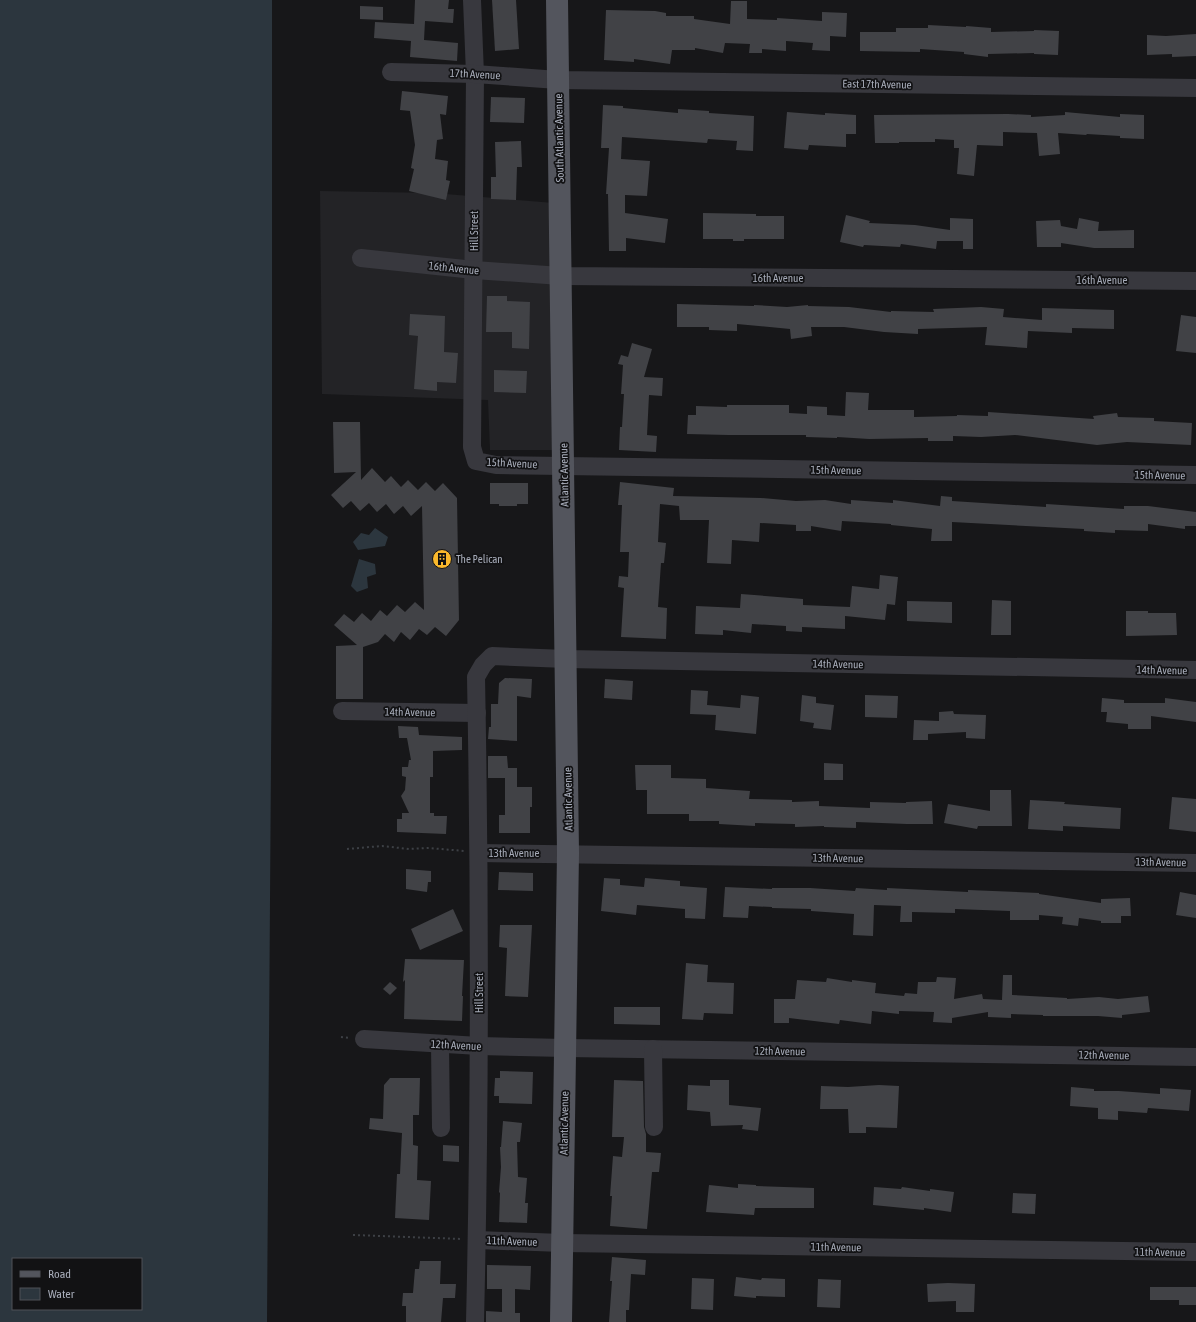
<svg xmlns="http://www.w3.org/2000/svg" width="1196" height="1322" viewBox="0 0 1196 1322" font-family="'Asap Condensed',sans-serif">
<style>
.built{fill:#232326}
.water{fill:#2c363e;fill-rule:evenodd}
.building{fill:#414246}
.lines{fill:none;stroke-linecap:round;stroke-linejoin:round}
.path{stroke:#3d4045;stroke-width:2;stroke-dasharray:2 3;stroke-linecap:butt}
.minor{stroke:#38383e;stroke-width:18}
.major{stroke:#53555d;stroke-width:22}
.labels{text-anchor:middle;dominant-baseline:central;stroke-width:3.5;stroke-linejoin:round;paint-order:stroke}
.street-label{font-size:11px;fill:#a8adba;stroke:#121214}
.poi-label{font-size:11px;fill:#a8adba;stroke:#121214;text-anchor:start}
</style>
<rect width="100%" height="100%" fill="#171719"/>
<!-- built -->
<path class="built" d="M320,191l113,2 121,10 3,247h-67l-2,-50 -166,-6z"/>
<!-- water -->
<g class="water">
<path d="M0,0h272v620l-5,702h-267zM13,1259h128v50h-128z"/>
<path d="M375,528l13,9 -3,9 -27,4 -5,-8 8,-9 8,2z"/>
<path d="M359,559l16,5 1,10 -9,3 1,11 -11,4 -6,-6z"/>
</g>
<!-- building -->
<g class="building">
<path d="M415,0h34l-1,9h6l-1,14 -28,-2 -1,19 34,3 -1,18 -47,-4 1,-16 -37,-3 1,-16 39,2z"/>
<path d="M492,0h24l3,49 -24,2z"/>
<path d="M731,1h16v18l30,1v-2l45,3v-9l25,1 -1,24 -16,-1v15l-18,-1 1,-7 -27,-2v10l-24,-2v4h-13l1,-9 -25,-1 -2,10 -28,-5v2h-23l-2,14 -36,-5v3l-30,-2 2,-50 49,1 11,2v3h28v3l36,5z"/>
<path d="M360,6l23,1v13l-23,-1z"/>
<path d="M928,25l38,2v-1l25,2v4l43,-1v-1l25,1 -1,24 -24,-1v-1l-46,1v3l-24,-3v-2l-44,-3v3l-60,-1v-19h36v-4h32z"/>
<path d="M1196,34v22l-24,1v-3l-25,1v-20l19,1z"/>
<path d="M402,91l46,5 -2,19 -6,-1 3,25 -6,1 -2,19 13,2 -2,19 4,1 -4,19 -37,-9 5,-22 -3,-1 4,-23 -5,-34 -10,-1z"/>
<path d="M491,97l34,1 -1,25 -34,-1z"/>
<path d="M603,105l20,1v2l55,5v-4l31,2v2l45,3 -1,35 -17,-1 1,-9 -29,-2 -1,4 -85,-6 -1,22 29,2 -3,35 -22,-1v18l43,6 -3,24 -39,-5v13h-17l-1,-57h-2l3,-46h-8z"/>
<path d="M787,112l38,3v-2l31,2v19h-10v13l-37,-2 -1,5 -24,-2z"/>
<path d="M1065,112l55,5v-3l24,1v24l-24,-1v-2l-33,-2 -1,1 -28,-2 2,21 -21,2 -2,-23 -34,-1v14l-26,-1 -3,31 -17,-2 2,-26h-5v-8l-19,-1v3h-36v1h-24l-1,-28 134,-1 23,1v2l34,-2z"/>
<path d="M521,141l1,26h-5l-1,33 -25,-1v-22h5l-1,-35z"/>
<path d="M703,213l53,1v2h28v23h-40v2h-11v-2h-30z"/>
<path d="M846,215l24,6 -1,2 46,2 35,5v-12l23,1v30h-10v-8h-26l-1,8 -35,-5 -1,3 -36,-2 -1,2 -23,-5z"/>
<path d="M1079,218l20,4 -1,9 36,-1v18h-40l-33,-5v4h-24l-1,-26 24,-1 1,6 16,3z"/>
<path d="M487,296h20v5l23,1 -1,47 -17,-1v-16h-26z"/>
<path d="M677,304l77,2v-1l33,2 21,-2v1l41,1 42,5v-1l43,1 -1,-3 48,-2 23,2 -1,8 39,3v-12l72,2v19l-42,-1v5l-44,-2 -1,17 -42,-3 2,-18 -69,2v5l-34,-2 -40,-5h-33l1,9 -21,3 -1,-10 -53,-5v7l-28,-1v-3h-32z"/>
<path d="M410,314l35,2 -1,36 14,1 -2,30 -19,-1v9l-23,-2 4,-53 -9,-1z"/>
<path d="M1181,315l15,2v36l-20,-2z"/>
<path d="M632,343l20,6 -8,28 19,1 -1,18 -13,-1 -2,40 10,1 -1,16 -37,-2 1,-23h2l2,-33h-3l2,-29 -5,-1 3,-9 7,2z"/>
<path d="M494,370l33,1 -1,22 -32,-1z"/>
<path d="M846,392l23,1 -1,17h46v7l43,-1v-1l31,1v-4l106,7 -1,-3 24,-3 1,4 36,1v3l38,2 -1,22 -64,-3 -30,3 -82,-10 -34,2 -28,-1v5h-25v-3l-59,1 -32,-2v1l-31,-1v-2h-78l-41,-1 1,-19h8v-9l31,1v-2h62v8l18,1v-8l20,1v8l18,1z"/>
<path d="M333,422h27l1,58 11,-12 13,14 6,-6 10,11 7,-7 10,10 8,-8 9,9 8,-8 14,15 2,122 -13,16 -11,-9 -8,8 -8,-6 -9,11 -9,-8 -7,10 -9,-8 -7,8 -15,5v52h-27v-53l21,-1 -23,-20 10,-11 10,8 8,-9 9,8 9,-11 7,6 10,-11 8,7 10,-10 9,8 -2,-104 -11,10 -8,-10 -9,8 -8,-10 -9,8 -8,-9 -9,8 -9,-10 -8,7 -12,-13 25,-23 -22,1z"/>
<path d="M620,482l54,6 -1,8 88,2 35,3 29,-1 26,4v-4l42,3v-3l47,6 1,-10 11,1v4l94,6v-3l78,5v-3h24l48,6v14h-11v3l-37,-5v7l-33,-1v3l-31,-2v-2l-132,-7v19h-21l1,-12 -41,-4v-1l-49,-3 -1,10 -30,-5v5h-15v-6l-36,-2 -1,19 -27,-2 -1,24 -24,-1 2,-43h-29l-1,-14 -19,-2 -2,38 8,1 -2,20h-3l-3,44 9,1 -1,31 -45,-2 3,-49 -6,-1 1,-11 9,1 1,-25h-9l2,-47h-4z"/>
<path d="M490,483h38v21h-11v2h-18v-2h-9z"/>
<path d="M880,575l18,2 -3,28 -8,-1 -2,16 -40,-4v13l-43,-2v5l-16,-1v-5l-34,-2 -1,9 -28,-3v5l-28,-1 1,-28 44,2 1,-14 62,5v6l47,2 2,-21 27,3z"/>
<path d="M992,600l19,1v34h-20z"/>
<path d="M907,601l45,1v21l-45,-2z"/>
<path d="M1126,611h22v2h28l1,22 -51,1z"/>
<path d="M505,678l27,1 -1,19 -14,-2v45l-29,-2 1,-12h2v-23h7l1,-21z"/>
<path d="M605,679l28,2 -1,19 -28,-2z"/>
<path d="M691,690l17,1 -1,14 33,3 1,-13 18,2 -3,37 -41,-4 1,-15 -26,-1z"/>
<path d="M802,695l14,2v6l18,2 -3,25 -18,-2 1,-5 -14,-2z"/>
<path d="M865,695l33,1 -1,22 -32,-1z"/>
<path d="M1102,698l22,2v3h41v-5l31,4v20l-45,-6v13h-23v-5l-22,-2 1,-10h-6z"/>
<path d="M953,711l1,3 32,1 -1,24 -19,-1v-6l-38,2v6h-15l1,-20 25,1v-9z"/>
<path d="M398,726l20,1 1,8 43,2v13l-29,1v26h-3v36h4v3h13l-1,18 -49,-2v-13h5v-6h7l-8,-17 4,-6 1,-13 -4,-1v-9h6l1,-7h2l-4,-22h-8z"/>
<path d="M488,756h19l1,12h9v19h15v20h-2v26h-31v-18h6v-37h-17z"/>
<path d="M824,763l19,1v16h-19z"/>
<path d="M635,765h36v13l35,1v9l44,3 -1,8 43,1v2l27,-1v5l51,2v-6l36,1v-1l26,-1 1,23h-26l-51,-2v6l-32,-1v-1l-29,1v-3l-40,-1v3l-36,-2v-3h-30v-7h-42v-24h-11z"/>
<path d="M990,790h21l1,36h-34l-1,3 -33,-6 4,-19 42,7z"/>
<path d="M1172,797l24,2v33l-27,-3z"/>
<path d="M1030,800l35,2 -1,2 57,4 -1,21 -57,-3v5l-35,-2z"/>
<path d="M406,869l25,2v11h-3l-1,10 -21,-3z"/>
<path d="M499,872l34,1v18l-35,-1z"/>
<path d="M604,878l16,1v6l24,2 1,-9 35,3v5l27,2 -2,31 -20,-1v-9l-48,-4 -1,10 -35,-4z"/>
<path d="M725,887l47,2v-1h38l45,3 1,-3 31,2v-2l81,4v-2l71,3v1l62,9v-4l29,-1 1,18h-10v7h-20v-2l-22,-3 -1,8 -16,-2 1,-7 -24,-2v5h-29v-9l-55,-2v4l-43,-1v10h-12l1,-16 -27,-1 -1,31 -20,-1 1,-21 -43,-3v-2l-39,-1v-1l-23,-1 -1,12 -25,-1z"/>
<path d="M1180,892l16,3v23l-20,-3z"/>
<path d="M453,909l10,22 -43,19 -9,-21z"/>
<path d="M500,925h32l-4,72 -23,-1 2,-48 -8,-1z"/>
<path d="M405,959l59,1 -2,36h1l-1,25 -58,-2 1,-39 -2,2z"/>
<path d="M686,963l22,2 -1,17 27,1 -1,31 -29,-1 -1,7 -21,-1z"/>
<path d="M1003,975h9v20l55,3v1l32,-2 19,2 30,-3 2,16 -28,3v3l-24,-2h-55v-1l-32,-1v4l-23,-1v-5l-36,6v5l-19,-1 1,-10 -35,-1v3l-27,-3 -1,13 -31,-4 -1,4 -50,-6v5h-15v-24h21l2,-19 29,2 1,-4 25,4v-2l24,3 -1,10 29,3 1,-3 12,1 1,-12h18l1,-5 19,1 -2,21 28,-5 1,5 19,1z"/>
<path d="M390,982l7,6 -7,7 -7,-6z"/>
<path d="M614,1007h46v18l-46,-1z"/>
<path d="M500,1071l33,1 -1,32 -33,-1v-7h-5l1,-18h5z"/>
<path d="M390,1078h30l-1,37h-6v30l5,1 -1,34 14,1 -2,39 -34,-2 2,-44h3l2,-41 -33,-4 1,-11 13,1 1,-34z"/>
<path d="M614,1080l29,1 1,46 2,7v18l15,1 -2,19h-7l-5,57 -37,-3 2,-30h-2l3,-40 9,1 2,-20h-12z"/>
<path d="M710,1080h19v25l32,3 -3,23 -16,-2 1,-4 -32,1 -1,-14 -23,-2 1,-25 22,1z"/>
<path d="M879,1085l20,1 -2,42 -31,-1v6h-17l-1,-24h-28l1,-23 27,1z"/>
<path d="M1071,1087l23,2v2h25l41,3v-6l31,2 -2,21 -41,-3 -1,5 -29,-2v9l-20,-1v-11l-28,-2z"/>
<path d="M503,1121l19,2 -2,19h-3l1,35 9,1 -2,25h3l-1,20 -28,-1 1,-29 -1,-1 2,-25 -1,-20h1z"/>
<path d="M443,1145l16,1v16l-16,-1z"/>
<path d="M738,1184l18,1v1l58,2v20h-59l-1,7 -48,-3 3,-27 29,3z"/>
<path d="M874,1187l27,2 1,-2 28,4v-2l24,3 -3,20 -27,-4v2l-51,-5z"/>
<path d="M1013,1193l23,1 -1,20 -23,-1z"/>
<path d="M612,1257l34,3 -1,15 -14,-1 -2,36h-3v12h-17l3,-41h-2z"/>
<path d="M420,1261h21l-1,23h16l-1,14h-12l-2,24h-35v-16h-4l1,-13h10l2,-24h4z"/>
<path d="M487,1265l44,1 -1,24 -15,-1v24h5v9h-34v-11l16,1v-23h-15z"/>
<path d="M736,1277l25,3 1,-2 23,1v18l-29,-1v2l-22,-2z"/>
<path d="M692,1278l22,1 -1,31 -22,-1z"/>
<path d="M818,1279l23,1 -1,28 -23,-1z"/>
<path d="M948,1283l27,1 -1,28h-18v-11l-28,1 -1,-18z"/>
<path d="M1150,1287h46v18h-17v-5h-29z"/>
</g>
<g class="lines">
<!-- path -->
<g class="path">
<path d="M347,849l35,-3 27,3 20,-1 35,3"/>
<path d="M341,1037l9,1"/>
<path d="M353,1235l109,4"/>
</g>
<!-- minor -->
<g class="minor">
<path d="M472,0l3,74 -3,373 4,14 20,4 700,10"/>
<path d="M391,72l84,2 83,6 638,8"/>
<path d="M361,258l113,12 87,6 635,5"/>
<path d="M342,711l135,2"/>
<path d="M479,853l717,10"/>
<path d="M364,1039l115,7 86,2 631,9"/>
<path d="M440,1044l1,84"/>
<path d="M653,1049l1,78"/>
<path d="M477,1240l85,3 634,9"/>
<path d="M475,1322c5,-215 5,-430 1,-645l7,-12 9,-9 74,3 630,11"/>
</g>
<!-- major -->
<path class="major" d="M557,0l11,853 -7,469"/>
</g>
<!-- icons -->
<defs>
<symbol id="building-disc" viewBox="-11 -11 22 22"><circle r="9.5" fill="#fbb92c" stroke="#121214"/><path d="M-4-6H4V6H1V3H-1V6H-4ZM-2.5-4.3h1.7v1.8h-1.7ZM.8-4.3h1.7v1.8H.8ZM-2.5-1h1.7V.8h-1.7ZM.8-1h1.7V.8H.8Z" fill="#111"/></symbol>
</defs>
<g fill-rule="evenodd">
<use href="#building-disc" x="431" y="548" width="22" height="22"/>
</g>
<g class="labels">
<!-- street labels -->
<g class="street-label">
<text transform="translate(475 74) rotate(3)">17th Avenue</text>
<text transform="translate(877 84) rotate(1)">East 17th Avenue</text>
<text transform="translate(559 138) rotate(-91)">South Atlantic Avenue</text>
<text transform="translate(474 231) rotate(-90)">Hill Street</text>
<text transform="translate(454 268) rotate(6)">16th Avenue</text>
<text x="778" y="278">16th Avenue</text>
<text x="1102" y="280">16th Avenue</text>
<text transform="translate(512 463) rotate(3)">15th Avenue</text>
<text transform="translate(836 470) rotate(1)">15th Avenue</text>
<text transform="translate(564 475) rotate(-91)">Atlantic Avenue</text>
<text transform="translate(1160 475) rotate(1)">15th Avenue</text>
<text transform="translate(838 664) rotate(1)">14th Avenue</text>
<text transform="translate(1162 670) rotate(1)">14th Avenue</text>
<text transform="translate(410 712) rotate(1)">14th Avenue</text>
<text transform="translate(568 799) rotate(-91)">Atlantic Avenue</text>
<text x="514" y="853">13th Avenue</text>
<text transform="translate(838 858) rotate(1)">13th Avenue</text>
<text transform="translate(1161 862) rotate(1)">13th Avenue</text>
<text transform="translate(479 993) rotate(-90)">Hill Street</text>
<text transform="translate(456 1045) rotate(3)">12th Avenue</text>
<text transform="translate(780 1051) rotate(1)">12th Avenue</text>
<text transform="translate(1104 1055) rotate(1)">12th Avenue</text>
<text transform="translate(564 1123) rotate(-89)">Atlantic Avenue</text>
<text transform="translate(512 1241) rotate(2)">11th Avenue</text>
<text transform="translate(836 1247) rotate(1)">11th Avenue</text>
<text transform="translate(1160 1252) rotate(1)">11th Avenue</text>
</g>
<!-- poi labels -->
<g class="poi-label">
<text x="456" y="559">The Pelican</text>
</g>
</g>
<!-- legend -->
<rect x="12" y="1258" width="130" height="52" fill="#121214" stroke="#4e5056"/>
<rect x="20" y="1271" width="20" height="6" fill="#53555d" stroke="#4e5056"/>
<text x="48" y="1278" font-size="12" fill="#a8adba">Road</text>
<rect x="20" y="1288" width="20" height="12" fill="#2c363e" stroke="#4e5056"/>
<text x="48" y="1298" font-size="12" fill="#a8adba">Water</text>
</svg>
